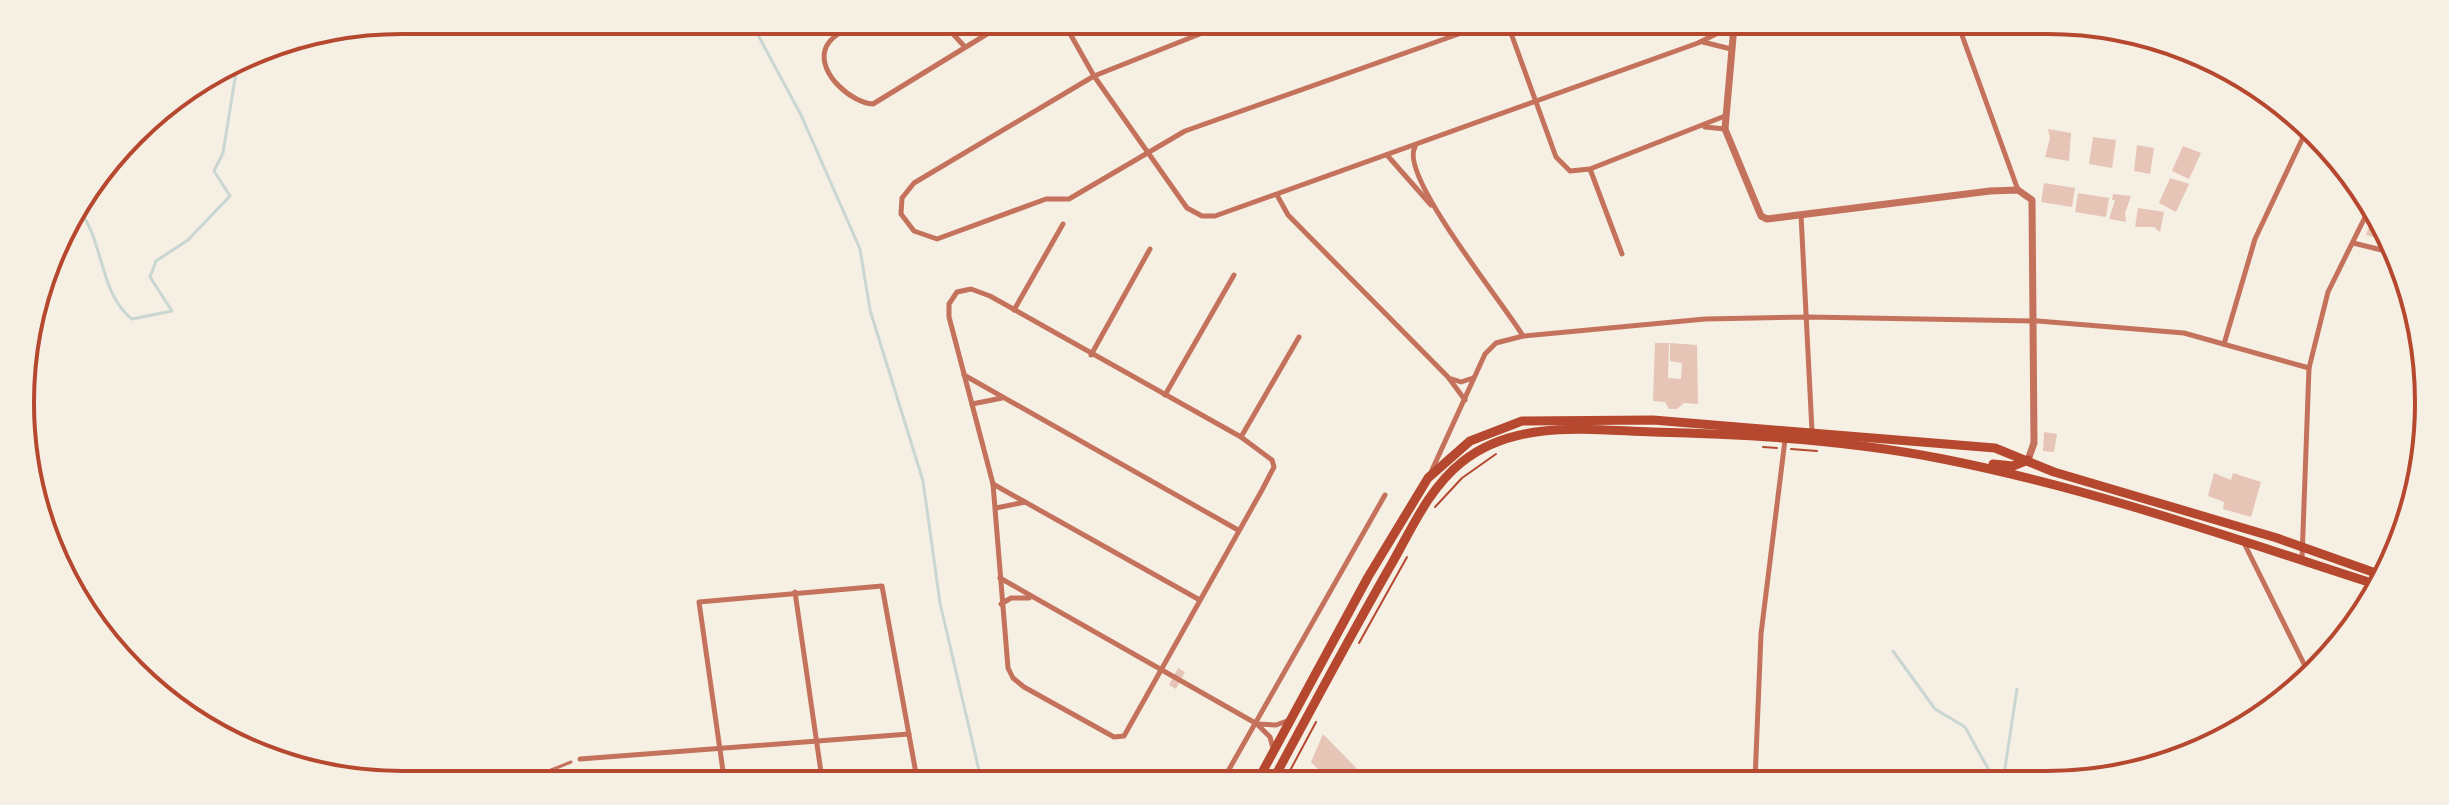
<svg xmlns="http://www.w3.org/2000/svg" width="2449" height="805" viewBox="0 0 2449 805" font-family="Karla,sans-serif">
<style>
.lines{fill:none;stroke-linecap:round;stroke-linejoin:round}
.stream{stroke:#c9d6d2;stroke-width:3}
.building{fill:#e6c5b7}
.path{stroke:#b5482f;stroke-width:2}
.service{stroke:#c5725c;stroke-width:3}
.minor{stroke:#c5725c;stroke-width:5}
.tertiary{stroke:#c5725c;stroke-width:7}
.primary{stroke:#b5482f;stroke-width:9}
.rim{fill:none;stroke:#b5482f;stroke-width:4}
</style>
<rect width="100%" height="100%" fill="#f6efe4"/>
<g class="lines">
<!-- stream -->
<g class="stream">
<path d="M751,22l50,93 59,134 10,61 53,171 17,122 41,176"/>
<path d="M78,209c27,32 20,83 54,110l40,-8 -22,-34 6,-16 32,-21 42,-44 -16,-25 9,-18 15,-93"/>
<path d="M1893,651l42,58 30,18 30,54"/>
<path d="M2003,781l14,-92"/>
<path d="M2073,782l42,-17"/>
</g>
</g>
<!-- building -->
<g class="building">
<path d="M2048,129l23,4 -2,28 -24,-4 5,-19z"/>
<path d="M2093,137l23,3 -4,28 -23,-4z"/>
<path d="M2137,145l17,3 -4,26 -16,-3z"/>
<path d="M2183,146l18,7 -12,26 -17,-8z"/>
<path d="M2170,178l19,6 -13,28 -17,-9z"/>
<path d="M2044,183l31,5 -3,19 -31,-5z"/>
<path d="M2078,193l31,5 -3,19 -31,-5z"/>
<path d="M2113,194l18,2 -6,17 1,9 -17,-3 6,-19h-3z"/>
<path d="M2138,208l26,4 -4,20 -6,-5h-19z"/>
<path d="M2374,212l11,28 -19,-5z"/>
<path d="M1655,343h14l-1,35 13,1 1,-16 -12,-2v-18l27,2 1,59 -14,-1 -7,6h-8l-4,-7 -12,-1z"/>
<path d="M2044,432l13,2 -3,18 -11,-1z"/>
<path d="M2214,473l17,7 2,-7 28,9 -10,35 -28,-8 1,-7 -16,-6z"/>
<path d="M1178,668l7,4 -9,17 -7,-4z"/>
<path d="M1323,734l45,46h-57l9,-9 -9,-9z"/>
</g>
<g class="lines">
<!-- path -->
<g class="path">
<path d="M1763,447l14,1"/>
<path d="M1791,449l26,2"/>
<path d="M1435,507l27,-29 34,-24"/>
<path d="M1359,643l48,-86"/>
<path d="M1285,780l31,-58"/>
</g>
<!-- service -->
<path class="service" d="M531,778l40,-16"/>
<!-- minor -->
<g class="minor">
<path d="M860,22c-12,6 -31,14 -35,28 -7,24 27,53 48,54l132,-81"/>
<path d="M942,22l23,25"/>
<path d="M1064,23l30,53 93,132 15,8h13l483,-173 34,-17"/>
<path d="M1225,24l-131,52 -180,107 -12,15 -1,16 13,17 23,8 109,-40h23l116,-68 299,-106"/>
<path d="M1508,25l48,132 14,14 20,-2 135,-53"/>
<path d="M1959,27l59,163"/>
<path d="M1703,42l28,7"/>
<path d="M1705,127l20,2"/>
<path d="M1415,147c-17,28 90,158 108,189"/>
<path d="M1387,155l44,50"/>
<path d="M1590,169l32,85"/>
<path d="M1277,195l11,20 160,162 17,23"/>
<path d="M1801,215l11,216"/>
<path d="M2353,243l37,9"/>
<path d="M971,289l19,7 251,141 31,23 2,7 -12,23 -138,246 -10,1 -90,-50 -11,-9 -5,-10 -15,-184 -44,-167v-13l8,-12z"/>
<path d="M1014,310l49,-86"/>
<path d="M2224,344l31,-105 51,-108"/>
<path d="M1091,355l59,-106"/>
<path d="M964,375l274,155"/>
<path d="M1452,379l9,3 12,-4"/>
<path d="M1165,395l69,-120"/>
<path d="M972,404l30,-6"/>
<path d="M1241,437l58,-100"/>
<path d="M1432,470l53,-116 11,-11 27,-7 182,-17 103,-2 230,4 146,12 125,35"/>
<path d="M993,484l205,115"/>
<path d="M996,508l29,-6"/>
<path d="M2244,543l66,133"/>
<path d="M2302,559l7,-191 19,-76 43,-87"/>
<path d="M1000,578l257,146 13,13 3,11"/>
<path d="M795,592l27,187"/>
<path d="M1001,604l10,-6h18"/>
<path d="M1258,724l18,1 11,-4"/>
<path d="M580,759l329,-25"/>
<path d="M724,778l-25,-176 183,-16 35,193"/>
<path d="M1223,780l162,-285"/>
<path d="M1755,781l6,-147 24,-194"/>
</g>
<!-- tertiary -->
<path class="tertiary" d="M1734,26l-9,103 36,87 6,3 223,-28 28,-1 14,10 2,243 -6,17"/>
<!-- primary -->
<g class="primary">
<path d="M1993,464l20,2 15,-6"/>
<path d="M1258,780l110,-203 60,-99 42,-37 52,-20 131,-1 342,28 59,24 223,66 107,38"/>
<path d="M1273,780c39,-72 77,-144 118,-215 20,-35 38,-77 71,-103 54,-43 126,-32 191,-30 96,2 196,8 290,27 151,30 292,80 438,127"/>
</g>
</g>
<!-- crop -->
<path d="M0 0H2449V805H0ZM402 34H2047A368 368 0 0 1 2415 402V403A368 368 0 0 1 2047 771H402A368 368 0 0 1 34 403V402A368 368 0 0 1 402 34Z" fill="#f6efe4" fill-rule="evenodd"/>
<path class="rim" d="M402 34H2047A368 368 0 0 1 2415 402V403A368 368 0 0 1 2047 771H402A368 368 0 0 1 34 403V402A368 368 0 0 1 402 34Z"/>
</svg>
